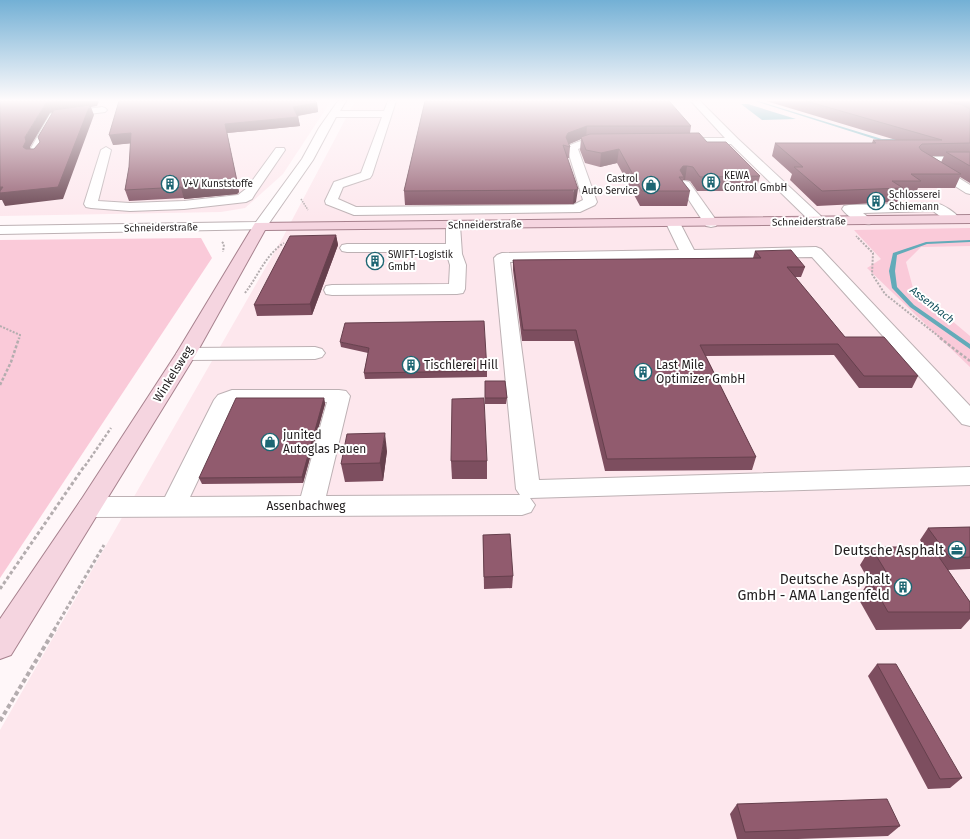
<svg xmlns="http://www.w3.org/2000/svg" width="970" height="839" viewBox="0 0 970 839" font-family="'Fira Sans',sans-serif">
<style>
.built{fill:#fde7ed}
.green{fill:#facad9}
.water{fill:#63abb9}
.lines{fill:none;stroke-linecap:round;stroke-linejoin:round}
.stream{fill:#63abb9;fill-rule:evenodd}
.minor-casing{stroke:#bdb1b4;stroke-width:2}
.major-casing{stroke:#a7828e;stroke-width:2}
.path-far4{stroke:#b4adaf;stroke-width:1.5;stroke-dasharray:1.5 1;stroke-linecap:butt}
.path-far3{stroke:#b4adaf;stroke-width:2;stroke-dasharray:2 1.5;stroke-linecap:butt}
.path-far2{stroke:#b4adaf;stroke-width:2.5;stroke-dasharray:3 2;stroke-linecap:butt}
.path-far1{stroke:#b4adaf;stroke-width:3;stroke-dasharray:3.5 2.5;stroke-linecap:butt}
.path{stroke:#b4adaf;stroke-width:4;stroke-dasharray:4.5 3;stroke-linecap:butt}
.minor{fill:#fff;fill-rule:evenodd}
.major{fill:#f5d5e0;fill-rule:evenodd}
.wall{fill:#7d4e5f;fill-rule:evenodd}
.shaded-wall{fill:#66404d}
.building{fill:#915b6e;stroke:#66404d}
.labels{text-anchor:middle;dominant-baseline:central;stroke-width:4;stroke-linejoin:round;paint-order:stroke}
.far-poi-label{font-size:10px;fill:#211d1e;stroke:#fff;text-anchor:start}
.far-street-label{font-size:10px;fill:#211d1e;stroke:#fff}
.far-water-label{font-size:11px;font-style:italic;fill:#13515c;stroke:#fff}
.poi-label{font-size:12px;fill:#211d1e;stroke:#fff;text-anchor:start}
.street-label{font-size:12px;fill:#211d1e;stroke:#fff}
.near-poi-label{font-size:14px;fill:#211d1e;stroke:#fff;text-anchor:end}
</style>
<rect width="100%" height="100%" fill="#fff7f9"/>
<!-- built -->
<g class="built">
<path d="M0,101h331l-48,73 -38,34 -24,4 -221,4z"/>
<path d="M355,101h615v738h-970v-109l282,-491z"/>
</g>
<!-- green -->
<g class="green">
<path d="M970,228v18l-49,1 -15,15 7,26 57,48v31l-103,-99 14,-9 -27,-29z"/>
<path d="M201,238l11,20 -212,320v-338z"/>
</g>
<!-- water -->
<path class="water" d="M741,104h7l48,15 -34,1z"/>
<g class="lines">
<!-- stream -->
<g class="stream">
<path d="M755,101h3l124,38h22l2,1 -2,1h-23z"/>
<path d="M970,240v2l-43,2 -30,11 -2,16 2,16 17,18 56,39v5l-60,-42 -18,-19 -3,-17 4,-18 33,-11z"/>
</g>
<defs>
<g id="minor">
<path d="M338,101h8l-6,10h44l4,-10h8l-24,74 -2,3 -27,9 -5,12 18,8 217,-2 10,-5 -16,-52 1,-2c10,-5 39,-14 47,-4l-5,3h-22l-10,4 19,53 -2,3 -15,7 -226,3 -28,-11 -1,-3 9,-19 27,-9 21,-56h-46l-23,43 -48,69 -265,5v-8l256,-4 46,-63 17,-31z"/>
<path d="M691,101h9l38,38 86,80 2,3 -2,3 -5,1 -5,-1 -83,-81 -58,-1 -1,-2 5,-3h48z"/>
<path d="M102,107l3,1 2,2 -2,2 -48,6 -16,30 2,4 -4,7h-8l-2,-2 4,-5 -2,-4 19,-34z"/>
<path d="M106,147l5,3 -13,51 32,2 54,-2 54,-6 9,-7 29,-40h8l1,2 -30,44 -3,5 -6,3 -62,7 -54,2 -39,-3 -5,-1 -2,-3 17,-54z"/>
<path d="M921,157h49v6h-35l35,22v9l-4,-1 -49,-31 -2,-2 2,-2z"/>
<path d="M685,181l4,1 27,38 2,3 -2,3 -5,1 -5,-1 -27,-41 2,-3z"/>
<path d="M936,203c8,2 19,9 24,16l-2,3 -5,1 -5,-1 -15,-11 -70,2 10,8 -2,3c-10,2 -23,-7 -29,-15l2,-3 5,-1z"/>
<path d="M673,219l5,1 2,3 14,27 122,-3 5,2 149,157v20l-8,-2 -150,-167 -302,5 29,218 431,-13v18l-440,13 5,7 -4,7 -9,3 -432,2 -9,-3 -4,-7 4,-7 9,-3h75l49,-97 4,-5 14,-5h107l7,1 4,5 -24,100 194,-1 -4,-6 -22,-231 3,-3 5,-2 177,-3 -13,-27 2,-3zM236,402h91l-26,94 -111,1 44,-93z"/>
<path d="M453,221l5,1 2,3 2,29 4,11 -1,24 -2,4 -6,1 -125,1 -6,-1 -2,-4 2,-4 6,-1 117,-1 1,-19 -4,-13h-99l-5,-1 -2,-3 2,-3 5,-1h99v-19l2,-3z"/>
<path d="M315,347l7,2 3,4 -3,4 -7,2 -129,1 -7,-2 -3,-4 3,-4 7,-2z"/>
</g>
<path id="major" d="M970,215v8l-705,7 -69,124 -185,301 -11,4v-40l81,-119 95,-146 79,-131z"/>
</defs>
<!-- minor casing -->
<use href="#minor" class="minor-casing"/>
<!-- major casing -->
<use href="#major" class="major-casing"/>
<!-- path-far4 -->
<g class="path-far4">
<path d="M301,199l7,11"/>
<path d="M856,236l3,3"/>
</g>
<!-- path-far3 -->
<g class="path-far3">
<path d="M858,238l15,15 -1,21 13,20 57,45"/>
<path d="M222,242l2,2 -1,8"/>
<path d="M245,293c13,-17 21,-39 39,-50"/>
<path d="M0,326l20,9 -1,4"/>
</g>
<!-- path-far2 -->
<g class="path-far2">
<path d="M940,338l30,23"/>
<path d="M0,385l11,-23 8,-24"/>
<path d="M85,466l26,-38"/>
</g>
<!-- path-far1 -->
<g class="path-far1">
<path d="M0,589l85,-124"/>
<path d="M54,630l50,-85"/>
</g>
<!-- path -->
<path class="path" d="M0,721l55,-92"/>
<!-- minor -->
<use href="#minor" class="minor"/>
<!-- major -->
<use href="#major" class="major"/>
</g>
<!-- wall -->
<g class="wall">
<path d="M119,101h196l2,2 1,9 -20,4 2,10 -73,7 12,59 -2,2 -53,5v-1l-55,3 -4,-11 4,-23 2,-24 -18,2z"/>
<path d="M425,101l266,25 -1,7 17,9 53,34 -4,15h-59l-7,-10 -5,-1h-2v2l7,9 -3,15h-47l-23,-43 -17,4 -15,-4 -5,-13 1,-11 -12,5 1,3 -1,11h-2l9,44 -3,2 -168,1 -1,-14z"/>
<path d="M766,101h204v82l-10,-6 -5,11h-37l-3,7h-15l-3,7 -80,4 -27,-26 2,-6 -20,-18 3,-13h97l1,-3h23zM932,156h12l-3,6z"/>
<path d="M336,235l2,10 -26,70 -55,1 -3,-11z"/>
<path d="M755,251l50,16 -4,10h-6l50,60 73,39 -6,12h-53l-25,-33 -128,1 50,101 -4,13 -147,1 -31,-130h-52l-9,-71v-10l240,-2z"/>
<path d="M340,342l147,29v6l-122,2 -1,-6 4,-20 -27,-6z"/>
<path d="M485,381l22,17 -1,6h-21z"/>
<path d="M324,398l1,6 -22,79 -101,1 -3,-6z"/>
<path d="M387,451l-4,30 -38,1 -4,-18z"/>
<path d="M451,461h36v18h-35z"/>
<path d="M970,527v42l-22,1 22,32v17l-9,10 -85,1 -18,-32 11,-17 -9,-16 11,-18h53l-4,-7 8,-12z"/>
<path d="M483,535l30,41 -1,12 -28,1z"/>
<path d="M877,664l85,114 -12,10 -22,1 -60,-113z"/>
<path d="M737,804l163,22 -12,10 -90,3h-61l-7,-25z"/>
</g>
<!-- shaded-wall -->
<g class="shaded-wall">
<path d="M63,101h36l-2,5 -6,1 3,8 -31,84 -58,7 -3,-6h-2v-13l90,-80 -40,6 -20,34 1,5 -3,6 -5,-11 2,-10 21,-34z"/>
<path d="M312,101h3l1,2h1l1,9 -23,4 -2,-9z"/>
<path d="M298,117l2,9 -73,7 12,59 -2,2 -53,5 -3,-11 44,-64z"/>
<path d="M587,126l-1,12 -5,-1v2l-14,6 -1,-8 2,-4z"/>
<path d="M131,133l4,10 -22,2 -4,-10z"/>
<path d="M619,149l-2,14 -17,4 1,-14z"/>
<path d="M683,166h4l-2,14h-2l1,-3 -4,-7z"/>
<path d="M578,189l-2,13 -3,2 1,-14z"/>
<path d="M336,235l2,10 -26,70 -2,-11z"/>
<path d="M324,398l1,6 -22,79 -1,-6z"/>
<path d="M385,433l2,18 -4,30 -3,-18z"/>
</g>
<!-- building -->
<g class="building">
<path d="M0,101h63l-17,2 -21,34 1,4 -3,6 3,2h8l6,-7 -2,-5 16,-27 36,-5 -32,82 -58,6v-2l3,-4h-3z"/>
<path d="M119,101h196l2,2 -24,4 5,10 -73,7 12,57 -2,1 -54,6v-1l-56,3 4,-23 2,-34 -22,2z"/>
<path d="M425,101h244l22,25h-104l-19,7 -2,4 4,10 -7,-2 15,44 -4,1 -170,1z"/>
<path d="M806,101h140l9,3h5l10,5v34l-48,1 -3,3 2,3 40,24h-50l10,7h-29l11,7 -81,3 -28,-24h9l-28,-24h101l-3,-3h69z"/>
<path d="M699,133l8,9h19l34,34 -60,1 -7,-10 -6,-1h-4l-3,4 4,7h-5l11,14h-48l-23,-42 -18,4 -15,-3 -5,-13 9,-3z"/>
<path d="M946,152h24v14z"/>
<path d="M336,235l-26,69 -56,1 36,-69z"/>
<path d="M791,250l14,17h-18l58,70h39l34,39h-54l-26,-32 -138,1 56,112 -149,2 -31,-129h-53l-10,-70 248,-2 -6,-7z"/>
<path d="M484,321l3,50 -123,2 5,-25 -29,-6 5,-19z"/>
<path d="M485,381h20l2,17h-22z"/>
<path d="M236,398h88l-22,79 -103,1z"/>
<path d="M484,398l3,63h-36l1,-62z"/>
<path d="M385,433l-5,30 -39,1 6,-30z"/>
<path d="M970,527v30l-20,1 -22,-30z"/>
<path d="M510,534l3,42 -29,1 -1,-42z"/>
<path d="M871,547h61l38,55v10h-82l-18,-32h21z"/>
<path d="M877,664h19l66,114 -22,1z"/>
<path d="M887,799l13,27 -155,6 -8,-28z"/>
</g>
<!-- sky -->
<linearGradient id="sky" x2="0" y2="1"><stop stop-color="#73b0d5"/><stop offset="0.46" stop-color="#fffbfc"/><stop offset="1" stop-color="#fffbfc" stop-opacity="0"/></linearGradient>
<rect width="970" height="218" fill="url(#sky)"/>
<!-- icons -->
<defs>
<symbol id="building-ring" viewBox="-11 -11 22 22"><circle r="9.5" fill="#fff" stroke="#1d6673" stroke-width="1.5"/><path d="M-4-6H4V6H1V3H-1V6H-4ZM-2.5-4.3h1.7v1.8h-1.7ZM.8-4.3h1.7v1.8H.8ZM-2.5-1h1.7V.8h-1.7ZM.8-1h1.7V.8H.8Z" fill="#1d6673"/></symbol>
<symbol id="shop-ring" viewBox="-11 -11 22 22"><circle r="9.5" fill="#fff" stroke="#1d6673" stroke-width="1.5"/><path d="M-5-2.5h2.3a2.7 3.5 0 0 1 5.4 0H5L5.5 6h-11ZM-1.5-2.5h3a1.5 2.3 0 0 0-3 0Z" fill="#1d6673"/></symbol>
<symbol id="office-ring" viewBox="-11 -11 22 22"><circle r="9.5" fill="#fff" stroke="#1d6673" stroke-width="1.5"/><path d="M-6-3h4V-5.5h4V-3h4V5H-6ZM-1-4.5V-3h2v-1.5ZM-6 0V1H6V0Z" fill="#1d6673"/></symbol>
</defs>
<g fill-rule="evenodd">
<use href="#building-ring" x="701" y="172" width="20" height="20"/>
<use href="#building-ring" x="160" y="174" width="20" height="20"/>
<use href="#shop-ring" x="641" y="175" width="20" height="20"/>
<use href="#building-ring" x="866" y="191" width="20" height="20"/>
<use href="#building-ring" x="365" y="251" width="20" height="20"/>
<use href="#building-ring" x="401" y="355" width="20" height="20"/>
<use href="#building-ring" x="633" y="362" width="20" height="20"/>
<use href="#shop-ring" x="260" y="432" width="20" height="20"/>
<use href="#office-ring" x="947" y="540" width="20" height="20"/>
<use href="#building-ring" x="893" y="577" width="20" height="20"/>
</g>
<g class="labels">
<!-- far-poi labels -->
<g class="far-poi-label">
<text x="724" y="176">KEWA<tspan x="724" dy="12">Control GmbH</tspan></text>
<text x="638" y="179" text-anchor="end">Castrol<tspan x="638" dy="12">Auto Service</tspan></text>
<text x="183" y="184">V+V Kunststoffe</text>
<text x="889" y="195">Schlosserei<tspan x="889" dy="12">Schiemann</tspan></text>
<text x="388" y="255">SWIFT-Logistik<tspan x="388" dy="12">GmbH</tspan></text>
</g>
<!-- far-street labels -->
<g class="far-street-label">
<text transform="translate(809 222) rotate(-1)">Schneiderstraße</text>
<text transform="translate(485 225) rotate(-1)">Schneiderstraße</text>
<text transform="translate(161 228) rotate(-1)">Schneiderstraße</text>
</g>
<!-- far-water labels -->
<g class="far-water-label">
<text transform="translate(932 305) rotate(38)">Assenbach</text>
</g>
<!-- poi labels -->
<g class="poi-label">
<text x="424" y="365">Tischlerei Hill</text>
<text x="656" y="365">Last Mile<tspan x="656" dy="14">Optimizer GmbH</tspan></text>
<text x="283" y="435">junited<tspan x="283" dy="14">Autoglas Pauen</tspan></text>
</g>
<!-- street labels -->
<g class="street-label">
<text transform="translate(173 374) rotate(-58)">Winkelsweg</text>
<text x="306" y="506">Assenbachweg</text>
</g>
<!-- near-poi labels -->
<g class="near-poi-label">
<text x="944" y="550">Deutsche Asphalt</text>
<text x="890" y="579">Deutsche Asphalt<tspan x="890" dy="16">GmbH - AMA Langenfeld</tspan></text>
</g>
</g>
</svg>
